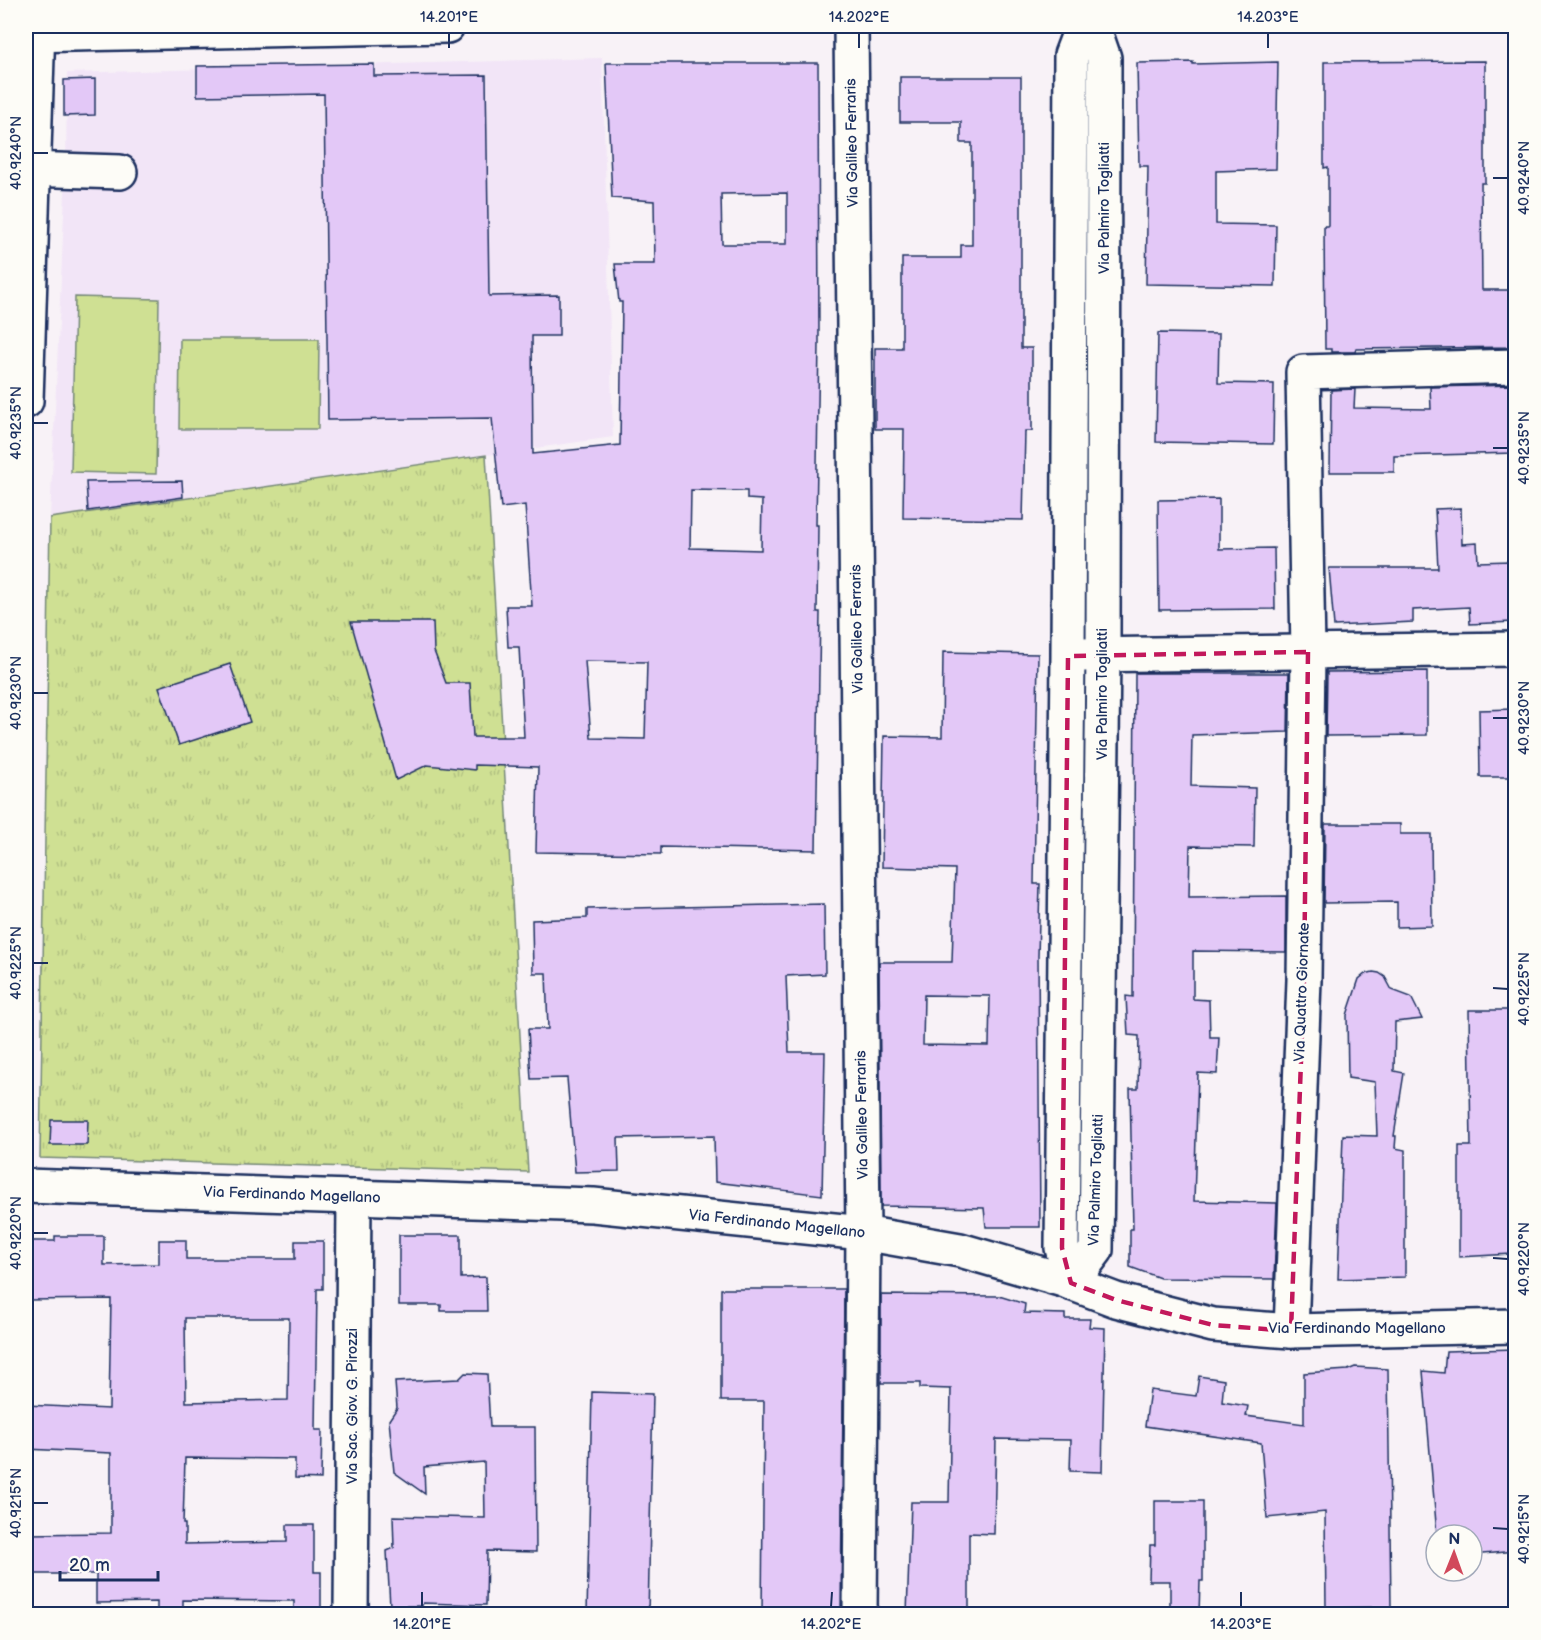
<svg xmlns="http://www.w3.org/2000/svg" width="1541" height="1640" viewBox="0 0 1541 1640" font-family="'Balsamiq Sans',sans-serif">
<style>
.built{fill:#f2e5f7}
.grass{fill:#cfe093;stroke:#758878;stroke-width:1.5}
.park{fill:url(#park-tufts);stroke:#758878;stroke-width:1.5}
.building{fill:#e3c8f7;stroke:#1b2f5e;stroke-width:1.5;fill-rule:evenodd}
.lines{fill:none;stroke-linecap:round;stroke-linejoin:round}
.minor-casing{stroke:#1b2f5e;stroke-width:38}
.minor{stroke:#fdfcf7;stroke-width:33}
.marked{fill:none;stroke:#c2185b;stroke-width:4.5;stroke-dasharray:12 8;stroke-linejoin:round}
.ticks{fill:none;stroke:#1b2f5e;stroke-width:2}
.labels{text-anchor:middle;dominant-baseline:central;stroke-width:6;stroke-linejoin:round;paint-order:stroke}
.street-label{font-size:15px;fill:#1b2f5e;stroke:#fdfcf7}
.neatline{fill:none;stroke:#1b2f5e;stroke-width:2}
.ticks-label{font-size:15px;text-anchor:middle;fill:#1b2f5e}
</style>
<defs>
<pattern id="park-tufts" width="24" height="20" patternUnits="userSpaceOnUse" patternTransform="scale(1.5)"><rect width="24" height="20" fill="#cfe093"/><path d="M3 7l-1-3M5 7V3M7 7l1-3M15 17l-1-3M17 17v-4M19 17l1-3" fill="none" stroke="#b1c081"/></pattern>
</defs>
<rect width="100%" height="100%" fill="#f8f2f7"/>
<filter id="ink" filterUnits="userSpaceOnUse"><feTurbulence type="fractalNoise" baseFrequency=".0167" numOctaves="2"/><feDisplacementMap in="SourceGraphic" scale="12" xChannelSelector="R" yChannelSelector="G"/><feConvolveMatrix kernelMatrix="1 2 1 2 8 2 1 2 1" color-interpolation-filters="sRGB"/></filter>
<g filter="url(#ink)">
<!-- built -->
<path class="built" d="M602,58l11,379 -563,81 16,-348 1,-97z"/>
<!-- grass -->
<g class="grass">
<path d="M75,297l84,2 -3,175 -85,-2z"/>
<path d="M180,339h139l-1,90h-139z"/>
</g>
<!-- park -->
<path class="park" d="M486,455l42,717 -488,-14 10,-640z"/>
<!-- building -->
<g class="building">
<path d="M1485,61v122h-4l1,107h33v57l-159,2 -1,3h-24v-3h-6l-1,-123h4v-59l-4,1v-106z"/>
<path d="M1193,62v2l85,-2 -2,107 -60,2v53l60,1 -1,61 -129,-2 2,-118h-9l-2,-103z"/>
<path d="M606,63h212l1,280 -3,182h2l-1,87h3l-4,238 -155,-3v7l-125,-2 2,-85 -63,-2v5l-48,-5 -31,15 -45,-158h82l1,29 12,32h24l3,54h51l-5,-90h-11l-2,-41h26l-7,-101 -24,3 -9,-90 -164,2 -4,-326 -127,2v-30l177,-2v12l112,-1 3,221 70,-1v41h-27l1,118 87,-9 2,-143h-3l-4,-38h40l-1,-63 -42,-3zM787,193v51h-65l-1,-50zM691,490l56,1v8l15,1 -1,50 -71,-2zM585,661l62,1 -2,77 -54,-1z"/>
<path d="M900,77h121v271h11v83h-7l-2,89 -120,-2 1,-89h-29v-81h27v-90h59v-13h11v-102h-11v-21h-61z"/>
<path d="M95,79v36l-31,1v-36z"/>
<path d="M1158,333l61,1 -1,49 56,1 -1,60 -117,-2z"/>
<path d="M1515,385v68l-121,3v16h-64l1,-82 24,-1 -1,19 77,1 -1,-22z"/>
<path d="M182,481l1,16 -95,14 -2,-29z"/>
<path d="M1219,499v50l55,-1 1,61 -116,1 -1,-110z"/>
<path d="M1461,508l1,36 15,-1 1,19 32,-1 3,61 -43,2 -1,-17 -56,3v12l-79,4 -5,-58h109l-3,-59z"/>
<path d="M943,652l95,2 -4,230h6l-2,72 2,271h-54l-2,-19 -103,-2 -2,-244h73l3,-93 -73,-2 2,-131 58,1zM924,995l66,1 -1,50 -66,-1z"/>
<path d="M230,664l20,58 -71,23 -20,-58z"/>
<path d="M1427,671v64l-101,1 1,-64z"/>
<path d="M1135,673h154l-1,59 -96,3 -1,51 64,2 -1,59 -64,-1 -1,51 97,-1v56l-93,-1v48l16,1 1,37h9l-2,37 -19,-1 -4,128 83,2 -3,76 -114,-1 -30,-11v-38h3l-3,-140h8l1,-53 -11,-1 -2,-39 7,1z"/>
<path d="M1515,709v68h-35l-1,-67z"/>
<path d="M1325,824h75v10h31l1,92 -35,1v-25l-73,1z"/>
<path d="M824,904l1,70 -39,2 3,76h36l-3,143 -107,-13 -1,-46 -96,2 1,33 -44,1 -8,-94 -36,1 -3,-50h20l-2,-56h-13l-1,-53 55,-2v-9z"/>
<path d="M1373,972l6,1 6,4 7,13 19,7 11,22 -27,3 -1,49 10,2 -10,63h2l-1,12 10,2v127l-67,2 5,-144 34,1 -2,-54 -27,-4 -1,-63 12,-36 6,-5z"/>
<path d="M1469,1010h46v122h-3l-1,122 -52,3v-111h12z"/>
<path d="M51,1120h37l-1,25h-37z"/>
<path d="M399,1235h62v43l25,-1 1,34h-46v-6h-42z"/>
<path d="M55,1236h49v29l55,-1v-24h27v19h109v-18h28v48h-6l-2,141h7l-1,49 -26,-1v-19l-110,-1 -2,66h2v20l102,-2v-17h27v47h7v42h-27v-13l-111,-1v14h-26v-12l-61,1v-29h-70v-40l85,-1v-80l-85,-4v-44l83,4 2,-110 -84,1 -1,-59h29zM185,1318h104l-1,82 -102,2z"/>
<path d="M721,1289h123l-3,325h-79l2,-213h-43z"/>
<path d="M881,1295l118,1 26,8 -1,9 41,1v5h25l-1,8 16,1 -3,144 -32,-1 1,-31 -75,-1 -2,95 -25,-1v81h-62l4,-112h38l2,-113 -31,-1v-5h-39z"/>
<path d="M1515,1349v202l-43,4v-20h-35l-14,-164 21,2 2,-22z"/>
<path d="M1355,1367l33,2 3,238 -65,1 -1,-96 -58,6 -6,-75 -116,-17 5,-36 46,6 3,-20 25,4 -2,22 26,4 -2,10 58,8v-51l44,-3z"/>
<path d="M465,1373l22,1 3,53h45l1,125 -49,-1 -1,54 -63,-2 -1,3h-32l-3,-55 7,-3 -1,-32 92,2 -1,-56 -60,5 1,27 -31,-22 -5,-52 8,-12 -2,-26 64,-3z"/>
<path d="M592,1392l61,2 -5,220h-61z"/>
<path d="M1155,1501h48v80h-3l-1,33h-29v-33h-21l1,-36h5z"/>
</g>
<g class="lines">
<defs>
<g id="minor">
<path d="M851,26l12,1207 -3,381"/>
<path d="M26,35l421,-9"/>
<path d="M26,169l94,3"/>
<path d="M26,401l12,-375"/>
<path d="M1082,655l434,-6"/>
<path d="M26,1186l567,19 270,28 97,17 103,30 53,20 97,25 78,6 225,-5"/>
<path d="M1071,1283l25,-33 7,-595 1,-597 -11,-32"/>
<path d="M1071,1283l-9,-35 6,-592 3,-601 11,-29"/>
<path d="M1291,1331l13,-351 4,-328 -5,-280 213,-6"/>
<path d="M351,1614l3,-417"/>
</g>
</defs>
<!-- minor casing -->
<use href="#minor" class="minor-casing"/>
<!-- minor -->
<use href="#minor" class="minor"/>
</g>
</g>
<!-- marked area -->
<path class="marked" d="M1308,652l-4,328 -13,351 -78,-6 -97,-25 -45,-17 -9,-35 6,-592z"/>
<!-- ticks -->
<path class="ticks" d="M449,48v-15M859,48v-15M1268,48v-15M33,153h15M1493,178h15M33,423h15M1493,448h15M33,693h15M1493,718h15M33,963h15M1493,988l15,1M33,1233h15M1493,1258l15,1M33,1503h15M1493,1528l15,1M422,1607v-15M831,1607l1,-15M1241,1607v-15"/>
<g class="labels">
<!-- street labels -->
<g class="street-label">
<text transform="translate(852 143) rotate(-91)">Via Galileo Ferraris</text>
<text transform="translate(1104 208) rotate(-90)">Via Palmiro Togliatti</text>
<text transform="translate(857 629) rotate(-91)">Via Galileo Ferraris</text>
<text transform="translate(1102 694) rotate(-90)">Via Palmiro Togliatti</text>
<text transform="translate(1302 992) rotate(-88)">Via Quattro Giornate</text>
<text transform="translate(862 1115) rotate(-91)">Via Galileo Ferraris</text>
<text transform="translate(1096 1180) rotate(-88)">Via Palmiro Togliatti</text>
<text transform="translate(292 1195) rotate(2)">Via Ferdinando Magellano</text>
<text transform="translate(777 1224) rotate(6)">Via Ferdinando Magellano</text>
<text x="1357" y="1328">Via Ferdinando Magellano</text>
<text transform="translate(352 1406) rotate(-90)">Via Sac. Giov. G. Pirozzi</text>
</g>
</g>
<!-- margin -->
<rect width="1541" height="1640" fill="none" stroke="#fdfcf7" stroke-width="66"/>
<!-- north arrow -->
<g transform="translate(1454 1553) rotate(1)"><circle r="28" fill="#fdfcf7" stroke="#a3aaba" stroke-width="1.5"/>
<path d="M0-4.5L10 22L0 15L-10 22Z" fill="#d1495b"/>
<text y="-9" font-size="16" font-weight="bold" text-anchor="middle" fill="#1b2f5e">N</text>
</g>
<!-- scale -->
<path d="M60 1571v9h98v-9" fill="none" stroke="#1b2f5e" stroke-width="3"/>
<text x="69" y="1571" font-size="18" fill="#1b2f5e" stroke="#fdfcf7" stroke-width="4.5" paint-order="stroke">20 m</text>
<rect x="33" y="33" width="1475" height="1574" class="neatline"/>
<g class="ticks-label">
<text x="449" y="22">14.201°E</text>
<text x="859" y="22">14.202°E</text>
<text x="1268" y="22">14.203°E</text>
<text transform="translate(16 153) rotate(-90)" y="5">40.9240°N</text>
<text transform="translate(1524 178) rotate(-90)" y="5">40.9240°N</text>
<text transform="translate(16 423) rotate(-90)" y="5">40.9235°N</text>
<text transform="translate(1524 448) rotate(-90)" y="5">40.9235°N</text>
<text transform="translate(16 693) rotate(-90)" y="5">40.9230°N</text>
<text transform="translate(1524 718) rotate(-90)" y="5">40.9230°N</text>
<text transform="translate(16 963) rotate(-90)" y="5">40.9225°N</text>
<text transform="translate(1524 989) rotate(-90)" y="5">40.9225°N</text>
<text transform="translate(16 1233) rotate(-90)" y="5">40.9220°N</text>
<text transform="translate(1524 1259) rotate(-90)" y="5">40.9220°N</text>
<text transform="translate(16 1503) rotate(-90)" y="5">40.9215°N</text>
<text transform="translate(1524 1529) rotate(-90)" y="5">40.9215°N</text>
<text x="422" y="1629">14.201°E</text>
<text x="831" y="1629">14.202°E</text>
<text x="1241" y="1629">14.203°E</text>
</g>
</svg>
